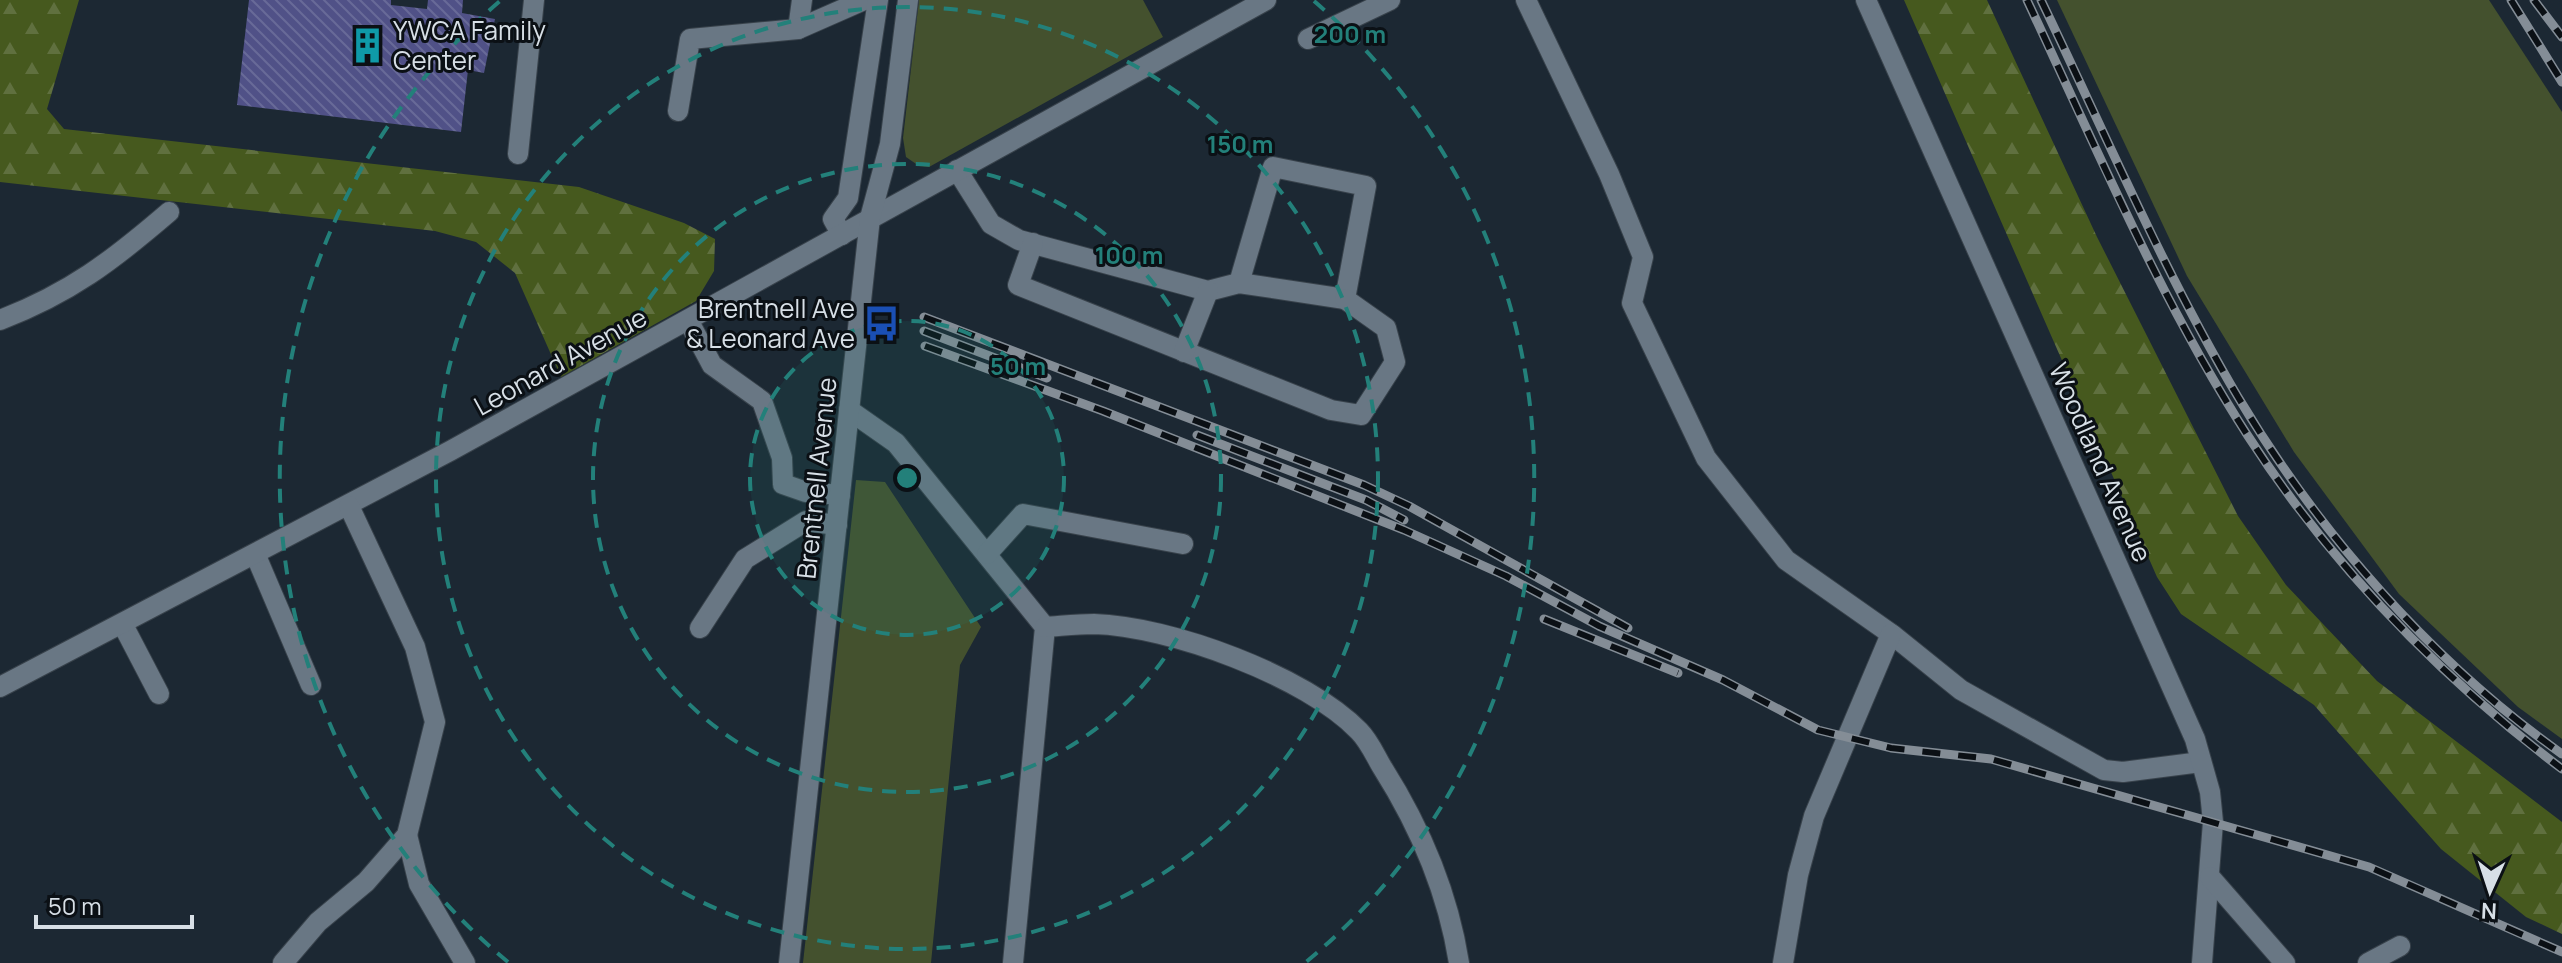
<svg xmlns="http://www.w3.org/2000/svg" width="2562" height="963" viewBox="0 0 2562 963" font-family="Manrope,sans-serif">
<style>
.green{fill:#44512e}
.forest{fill:url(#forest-firs)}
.building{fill:url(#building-back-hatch)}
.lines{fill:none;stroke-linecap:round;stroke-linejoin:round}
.minor-casing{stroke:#38424b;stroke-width:22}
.minor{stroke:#697784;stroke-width:20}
.rail-casing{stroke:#848d96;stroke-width:9}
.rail{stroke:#0b1015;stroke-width:6;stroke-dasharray:18;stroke-linecap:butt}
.ring{fill:none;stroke:#23807a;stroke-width:4;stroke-dasharray:14 10}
.labels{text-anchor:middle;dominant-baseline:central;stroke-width:6;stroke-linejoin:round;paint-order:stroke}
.poi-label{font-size:26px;fill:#d7dfe6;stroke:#0b1015;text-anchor:start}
.street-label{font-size:26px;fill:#d7dfe6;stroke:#0b1015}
.centre{fill:#23807a;stroke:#0b1015;stroke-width:4}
.ring-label{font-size:24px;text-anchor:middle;font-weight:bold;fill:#23807a;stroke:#0b1015;stroke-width:6;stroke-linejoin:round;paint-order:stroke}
</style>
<defs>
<pattern id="forest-firs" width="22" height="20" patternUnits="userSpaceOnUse" patternTransform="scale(2)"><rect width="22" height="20" fill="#46591e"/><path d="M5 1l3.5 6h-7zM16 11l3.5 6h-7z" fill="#60703f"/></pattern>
<pattern id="building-back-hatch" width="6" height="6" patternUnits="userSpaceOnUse" patternTransform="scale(2)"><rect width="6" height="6" fill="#505187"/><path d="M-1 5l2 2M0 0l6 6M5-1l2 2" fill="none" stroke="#686a98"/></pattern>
</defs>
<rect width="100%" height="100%" fill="#1c2833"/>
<!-- green -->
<g class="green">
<path d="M919,0h224l20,37 -234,130 -10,-1 -13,-9 -3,-19z"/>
<path d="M2057,0h432l73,112v627l-44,-32 -119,-113 -105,-142 -107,-176z"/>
<path d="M856,480l29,2 96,145 -21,38 -29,298h-128z"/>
</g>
<!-- forest -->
<g class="forest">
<path d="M0,0h79l-32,109 17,20 515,58 105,36 31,16 -1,32 -18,30 -135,76 -46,-104 -39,-31 -41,-11 -435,-49z"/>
<path d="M1904,0h83l110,237 141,279 48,69 91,96 185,141v112l-36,-17 -85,-68 -127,-144 -133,-91 -24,-37z"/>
</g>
<!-- building -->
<path class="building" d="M249,0h142v5l36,4 1,-9h35l-1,13 33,6 -11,54 -16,-3 -7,62 -224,-27z"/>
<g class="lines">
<defs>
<g id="minor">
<path d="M1526,0l83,174 34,83 -11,46 74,155 80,102 108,76 67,54 143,80 19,2 78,-10"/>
<path d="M1866,0l329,739 15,53 3,30 -11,141"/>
<path d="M798,29l4,-29"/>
<path d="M1308,39l82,-39"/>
<path d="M678,111l12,-72 108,-10 66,-29"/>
<path d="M518,154l16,-154"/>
<path d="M957,170l34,54 28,16 189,51 31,-8 106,16 21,-113 -93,-19 -34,116"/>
<path d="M842,235l-9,-16 15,-21 30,-198"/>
<path d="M1033,243l-15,42 313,125 30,5 34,-53 -9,-34 -41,-29"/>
<path d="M0,320c70,-27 112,-59 169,-108"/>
<path d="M688,320l24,45 50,36 20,57 1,26 23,8 34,3"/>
<path d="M1184,352l24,-61"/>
<path d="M849,410l47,33 149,184 -32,336"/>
<path d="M987,554l36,-40 160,30"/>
<path d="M256,556l55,129"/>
<path d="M123,625l36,69"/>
<path d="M1045,627c16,-1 32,-3 49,-3 75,2 212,52 265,107 10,10 16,24 23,36 38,60 66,126 77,196"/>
<path d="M700,628l45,-69 61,-38 31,4"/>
<path d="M0,687l450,-236 816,-451"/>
<path d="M407,835l12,49 46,79"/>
<path d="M2210,877l75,86"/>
<path d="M283,963l35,-41 48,-40 41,-47 28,-113 -20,-75 -66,-141"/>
<path d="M789,963l81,-745 20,-74 18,-144"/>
<path d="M1783,963l15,-88 16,-59 77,-182"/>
<path d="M2368,963l32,-17"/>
</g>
</defs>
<!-- minor casing -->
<use href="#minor" class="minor-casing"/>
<!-- minor -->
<use href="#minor" class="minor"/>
<defs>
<g id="rail">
<path d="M2027,0c69,147 133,300 221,436 84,130 191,240 314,333"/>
<path d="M2041,0c64,133 122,270 197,397 81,136 194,265 324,357"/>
<path d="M2511,0l51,82"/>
<path d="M2534,0l28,37"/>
<path d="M924,317l440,168 45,21 219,122"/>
<path d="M924,331l123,47"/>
<path d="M925,346l178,65 301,119 102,46 93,50 124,54 95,50 73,18 100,11 378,108 193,85"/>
<path d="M1197,435l169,65 38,20"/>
<path d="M1544,619l134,54"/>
</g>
</defs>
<!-- rail casing -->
<use href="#rail" class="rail-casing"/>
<!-- rail -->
<use href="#rail" class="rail"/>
</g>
<!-- distance rings -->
<circle cx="907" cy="478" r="157" fill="#23807a" fill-opacity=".12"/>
<g class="ring">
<circle cx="907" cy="478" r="157"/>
<circle cx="907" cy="478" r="314"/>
<circle cx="907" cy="478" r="471"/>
<path d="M508 962A627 627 0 0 1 500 1M1314 1A627 627 0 0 1 1306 962"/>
</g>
<!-- icons -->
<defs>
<symbol id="building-bare" viewBox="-9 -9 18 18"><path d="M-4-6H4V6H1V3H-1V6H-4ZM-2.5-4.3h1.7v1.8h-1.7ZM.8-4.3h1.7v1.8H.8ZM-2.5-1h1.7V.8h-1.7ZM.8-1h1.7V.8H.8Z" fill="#0f9aa8" stroke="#0b1015" stroke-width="2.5" paint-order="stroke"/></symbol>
<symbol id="bus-bare" viewBox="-9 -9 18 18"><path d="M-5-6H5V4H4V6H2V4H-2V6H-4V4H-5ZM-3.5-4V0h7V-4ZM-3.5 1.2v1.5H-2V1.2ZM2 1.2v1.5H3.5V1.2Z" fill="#1a4fb4" stroke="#0b1015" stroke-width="2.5" paint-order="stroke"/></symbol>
</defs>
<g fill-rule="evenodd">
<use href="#building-bare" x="342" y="20" width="51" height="51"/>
<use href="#bus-bare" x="856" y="298" width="51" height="51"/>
</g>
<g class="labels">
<!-- poi labels -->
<g class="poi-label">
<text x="393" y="30">YWCA Family<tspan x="393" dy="30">Center</tspan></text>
<text x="855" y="308" text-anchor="end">Brentnell Ave<tspan x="855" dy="30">&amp; Leonard Ave</tspan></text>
</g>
<!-- street labels -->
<g class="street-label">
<text transform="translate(560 361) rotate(-29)">Leonard Avenue</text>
<text transform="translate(2101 462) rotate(66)">Woodland Avenue</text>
<text transform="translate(816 478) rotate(-84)">Brentnell Avenue</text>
</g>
</g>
<circle cx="907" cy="478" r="12" class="centre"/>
<g class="ring-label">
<text x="1350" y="43">200 m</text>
<text x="1240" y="153">150 m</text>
<text x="1129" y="264">100 m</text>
<text x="1018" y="375">50 m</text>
</g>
<!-- north arrow -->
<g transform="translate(2490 891) rotate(183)" stroke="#0b1015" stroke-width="6" paint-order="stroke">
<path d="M0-6L14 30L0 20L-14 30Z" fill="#d7dfe6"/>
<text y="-12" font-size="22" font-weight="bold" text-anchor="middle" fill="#d7dfe6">N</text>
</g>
<!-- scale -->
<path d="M36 915v12h156v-12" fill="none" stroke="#d7dfe6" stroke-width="4"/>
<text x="48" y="915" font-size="24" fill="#d7dfe6" stroke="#0b1015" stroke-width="6" paint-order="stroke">50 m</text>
</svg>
